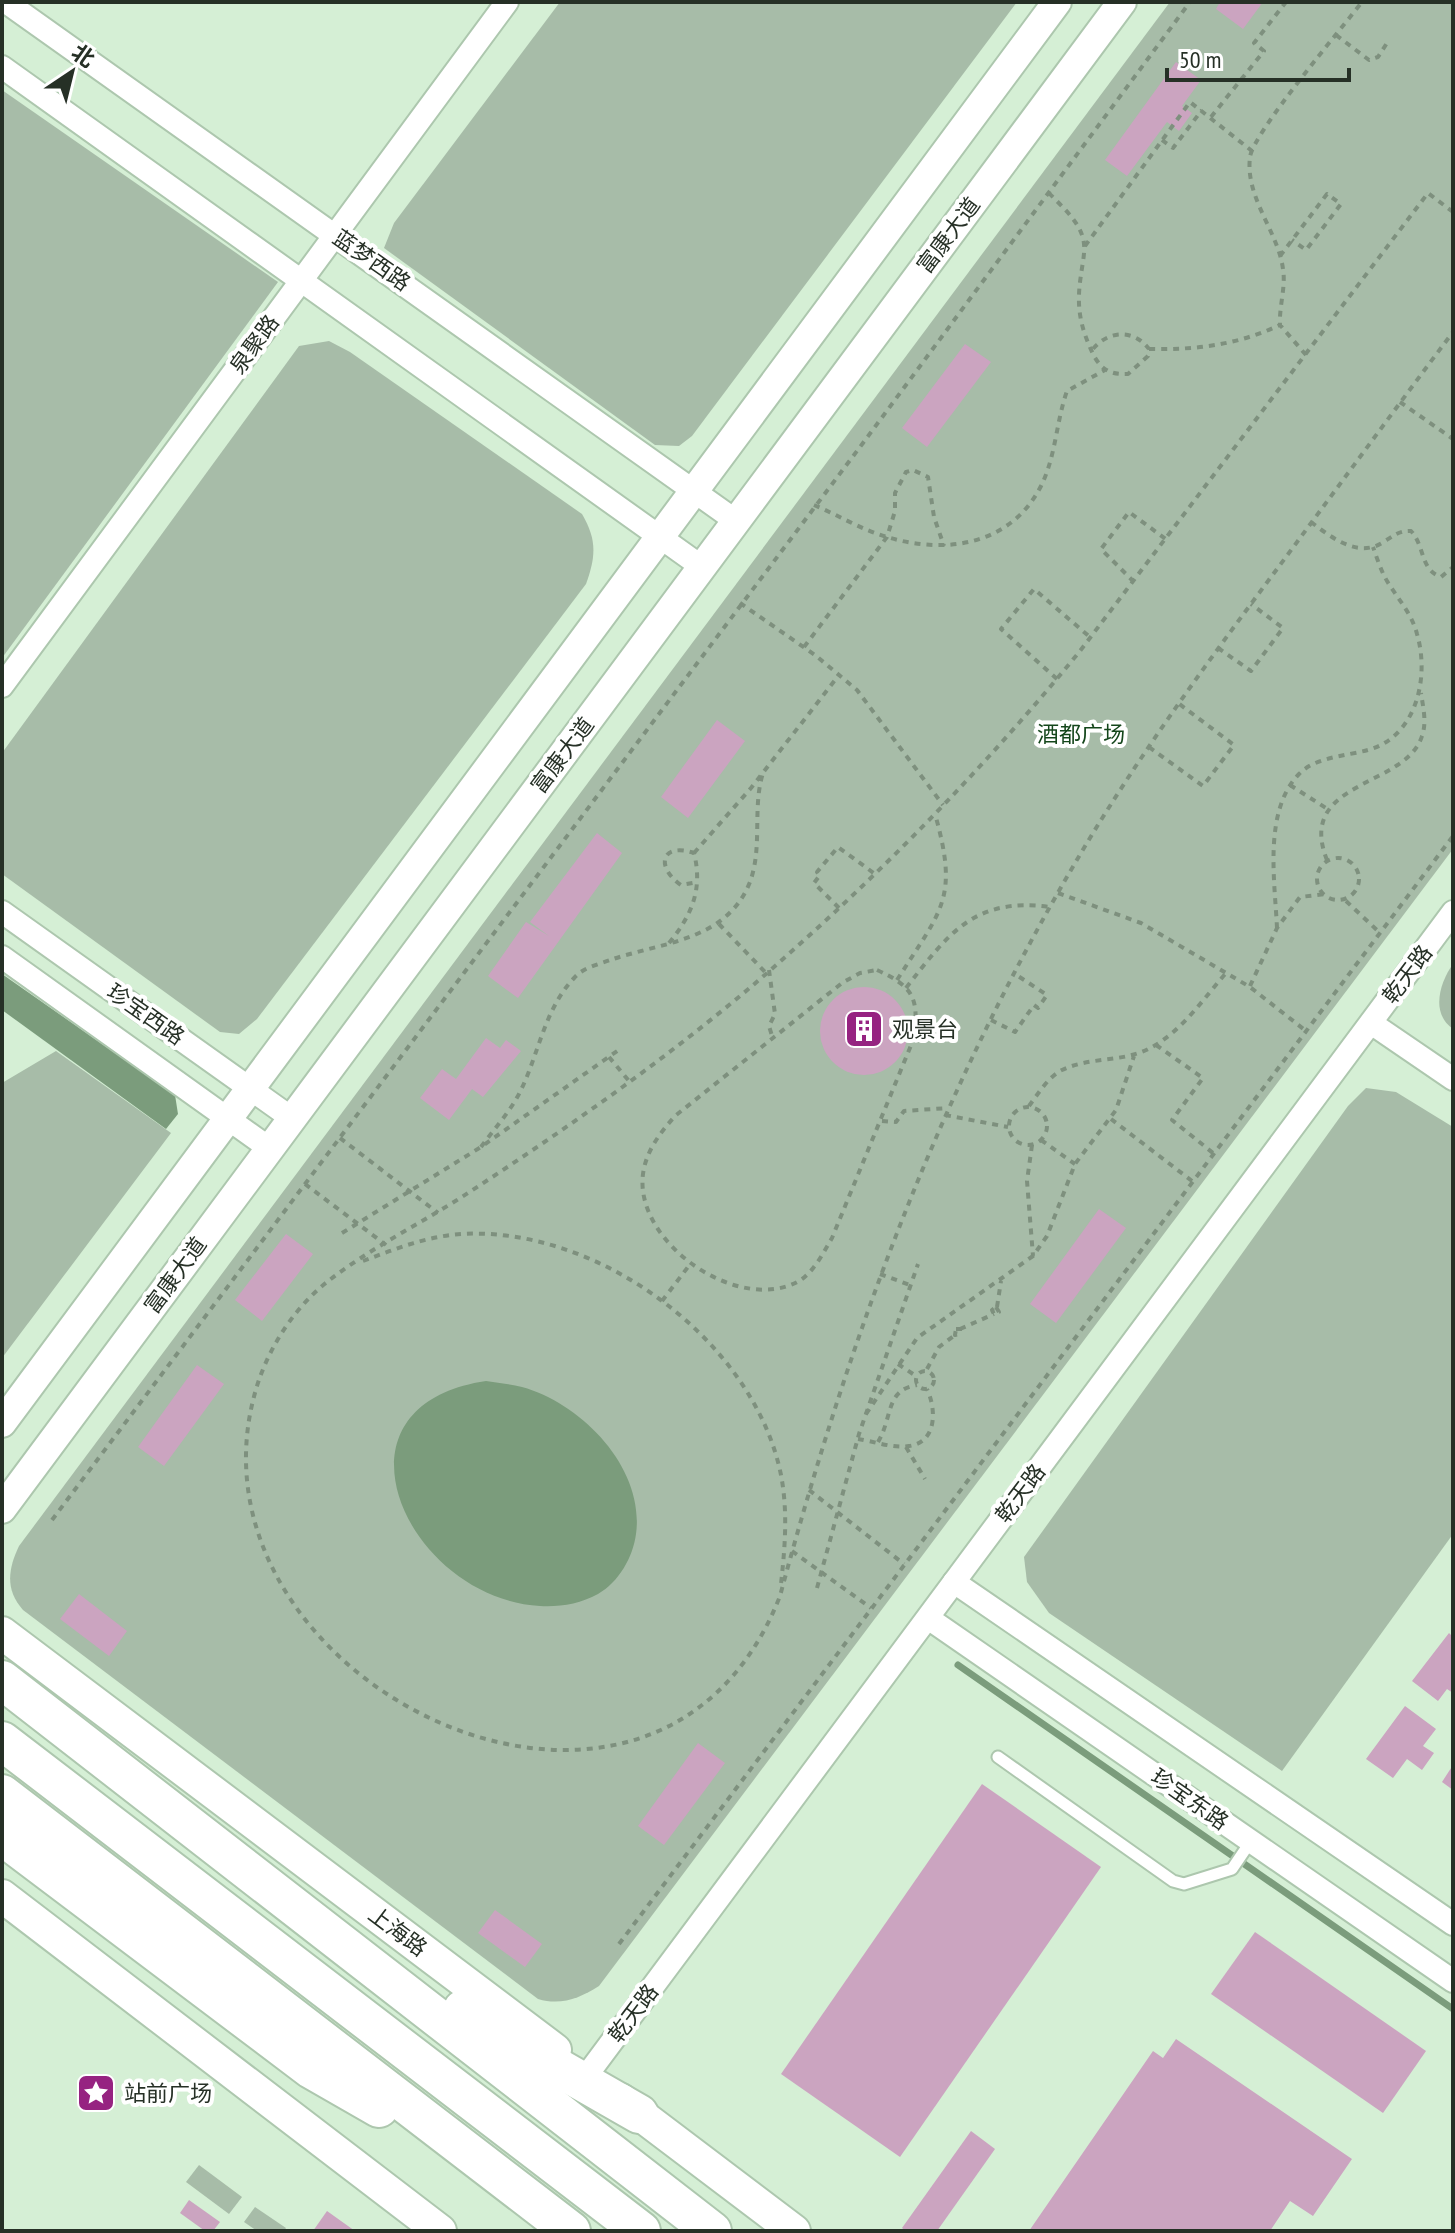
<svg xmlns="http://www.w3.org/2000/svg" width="1455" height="2233" viewBox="0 0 1455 2233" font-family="'PT Sans Narrow','Noto Sans SC',sans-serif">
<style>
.green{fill:#a7bca8}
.water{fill:#7b9c7c}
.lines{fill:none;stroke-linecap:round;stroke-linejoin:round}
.stream{stroke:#7b9c7c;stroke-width:7}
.building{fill:#cba4c0}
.service-casing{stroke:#adc7ae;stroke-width:15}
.minor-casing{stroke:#adc7ae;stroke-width:26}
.tertiary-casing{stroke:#adc7ae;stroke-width:32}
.secondary-casing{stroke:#adc7ae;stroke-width:36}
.trunk-casing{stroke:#adc7ae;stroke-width:42}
.path{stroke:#7e907e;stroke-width:4;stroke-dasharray:6 6;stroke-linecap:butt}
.service{stroke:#fff;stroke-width:11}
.minor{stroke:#fff;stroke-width:22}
.tertiary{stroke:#fff;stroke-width:28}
.secondary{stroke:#fff;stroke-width:32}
.trunk{stroke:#fff;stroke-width:38}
.labels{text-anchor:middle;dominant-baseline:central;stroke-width:8;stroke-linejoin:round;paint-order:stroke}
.street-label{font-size:22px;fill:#263026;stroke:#fff}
.park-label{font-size:22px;fill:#14461b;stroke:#fff}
.poi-label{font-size:22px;fill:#263026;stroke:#fff;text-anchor:start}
</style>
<rect width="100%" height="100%" fill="#d5efd5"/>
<!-- green -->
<g class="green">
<path d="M560,2h457l-325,434 -13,10 -24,-1 -271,-197 10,-25z"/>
<path d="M1170,2h283v847l-854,1137c-19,12 -38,20 -61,13l-515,-389c-18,-20 -15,-41 -4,-64z"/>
<path d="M2,90l276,192 -276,376z"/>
<path d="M329,341l21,11 232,162c15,26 14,42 4,70l-329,435 -18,15 -19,-2 -218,-158v-121l297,-407z"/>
<path d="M1453,964v65c-23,-16 -13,-47 0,-65z"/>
<path d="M56,1051l115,82 -169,225v-275z"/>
<path d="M1366,1088l30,4 57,35v407l-171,237 -233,-158 -22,-31 -3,-25 324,-451z"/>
<path d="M199,2165l43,32 -13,17 -43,-32z"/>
<path d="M255,2207l31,21 -2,3h-27l-13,-9z"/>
</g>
<!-- water -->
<g class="water">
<path d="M2,974l173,121 3,19 -12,15 -164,-119z"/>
<path d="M486,1381c12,2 25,3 36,6 61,17 123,82 114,147 -3,23 -17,48 -38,60 -18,10 -38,13 -58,12 -133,-8 -222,-200 -54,-225z"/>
</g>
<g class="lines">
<!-- stream -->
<path class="stream" d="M958,1665l495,344"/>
</g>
<!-- building -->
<g class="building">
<path d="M1220,2h43l-20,27 -27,-20z"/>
<path d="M1176,62l25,18 -19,26 10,7 -13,18 -12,-9 -40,54 -22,-16z"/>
<path d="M965,344l26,18 -64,85 -25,-19z"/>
<path d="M717,720l28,21 -57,77 -27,-21z"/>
<path d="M597,833l25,20 -104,145 -30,-22 38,-54 23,14 -19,-14z"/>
<circle cx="864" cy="1031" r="44"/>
<path d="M486,1038l14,10 6,-8 15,11 -38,46 -11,-8 -23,31 -29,-22 22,-29 14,10z"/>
<path d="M1099,1209l27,19 -70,95 -26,-19z"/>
<path d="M286,1234l27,20 -51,67 -27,-21z"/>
<path d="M197,1365l27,19 -60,82 -26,-19z"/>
<path d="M79,1594l48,37 -18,25 -49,-37z"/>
<path d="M1449,1633l4,4v56l-6,-4 -9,12 -26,-20z"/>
<path d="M1405,1706l31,23 -13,17 11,7 -12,17 -15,-11 -14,19 -27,-19z"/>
<path d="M698,1743l27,20 -61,82 -26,-19z"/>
<path d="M1453,1765v25l-11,-8z"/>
<path d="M982,1784l119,83 -201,290 -119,-83z"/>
<path d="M495,1910l47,34 -17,23 -47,-34z"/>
<path d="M1255,1932l171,119 -43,62 -172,-119z"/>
<path d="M1176,2039l176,120 -39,57 -23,-15 -20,30h-241l124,-180 10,7z"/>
<path d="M971,2131l24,18 -58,82h-31l-4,-3z"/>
<path d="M189,2200l31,22 -7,9h-8l-25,-18z"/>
<path d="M327,2211l28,20h-42z"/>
</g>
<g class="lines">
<defs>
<path id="service" d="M998,1757l175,124 11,3 48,-15 19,-28"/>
<g id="minor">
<path d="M6,2l730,519"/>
<path d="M2,67l700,500"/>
<path d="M2,686l505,-684"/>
<path d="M2,912l288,205"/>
<path d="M2,957l267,191"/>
<path d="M1371,1023l82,56"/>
<path d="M954,1582l499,342"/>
<path d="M928,1618l525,363"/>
<path d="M587,2075l866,-1163"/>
</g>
<g id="tertiary">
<path d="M2,1423l1055,-1421"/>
<path d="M2,1509l1120,-1507"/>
</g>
<g id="secondary">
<path d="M2,1633l553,417"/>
<path d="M2,1896l438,335"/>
<path d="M621,2100l173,131"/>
</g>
<g id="trunk">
<path d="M2,1680l710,551"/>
<path d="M2,1741l639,490"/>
<path d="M2,1794l569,437"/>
<path d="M2,1836l309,233 68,39"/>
<path d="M463,2009l24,18 152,87"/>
</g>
</defs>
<!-- service casing -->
<use href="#service" class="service-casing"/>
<!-- minor casing -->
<use href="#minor" class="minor-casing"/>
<!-- tertiary casing -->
<use href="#tertiary" class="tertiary-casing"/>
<!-- secondary casing -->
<use href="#secondary" class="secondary-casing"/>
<!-- trunk casing -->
<use href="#trunk" class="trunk-casing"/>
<!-- path -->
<g class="path">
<path d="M1451,2l2,1"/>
<path d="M1336,35l33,25 9,-3 9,-14"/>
<path d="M1211,117l53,-66 -10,-8 32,-41"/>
<path d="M1162,140l11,8 29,-38"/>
<path d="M1049,193c13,14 33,30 35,51 1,10 -2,22 -3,31 -5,32 -1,51 12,79 8,16 18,21 35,20l20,-18 1,-7c-16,-21 -42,-18 -57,1"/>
<path d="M1453,212l-25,-19 -348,458c-99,121 -209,233 -328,335 -89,75 -186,143 -284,207 -46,30 -98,55 -141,89 -32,25 -58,65 -70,104 -90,292 397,533 523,210 73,-272 166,-521 313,-763 57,-93 122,-181 187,-268 58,-78 115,-156 173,-233"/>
<path d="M1085,246l105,-144 62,49"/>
<path d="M1280,256l47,-62 14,10 -35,46 -14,-10"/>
<path d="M1149,349c47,1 88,-4 131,-24"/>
<path d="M1306,355l-26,-30c-1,-19 6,-38 3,-56 -5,-38 -38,-71 -33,-112 3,-24 92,-129 112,-155"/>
<path d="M1400,402l53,37"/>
<path d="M814,505c24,10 48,25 73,32 59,18 124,8 154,-51 15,-30 15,-64 26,-95l38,-21"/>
<path d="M1311,522c20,15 46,36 71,21 10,-6 17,-13 29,-12 14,15 9,39 30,46l12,-10"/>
<path d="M1134,582l-33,-33 28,-37 38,28"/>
<path d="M740,603l75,52 42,35 86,115"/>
<path d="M804,647l83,-110 8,-26v-18l11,-21 7,-2 15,7 6,40 10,29"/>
<path d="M1218,648l33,23 32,-43 -32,-24"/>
<path d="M1057,679l-56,-50 33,-40 57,49"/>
<path d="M1149,747l54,39 31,-41 -56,-42"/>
<path d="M1290,785l39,25"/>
<path d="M694,853l57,-65 88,-113"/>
<circle cx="1338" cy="879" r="21"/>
<path d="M1327,860c-32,-80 79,-72 95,-124 5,-14 1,-29 -1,-43"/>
<path d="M1058,893l83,30 109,64 56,44"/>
<path d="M1346,901l33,31"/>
<path d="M839,908l-25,-25 6,-8 -3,-3 21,-25 37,27"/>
<path d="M719,924l47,49"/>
<path d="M1277,928c-2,-46 -14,-117 22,-154 16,-17 47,-18 69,-24 48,-13 62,-72 49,-116 -5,-20 -19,-35 -30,-53 -6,-10 -10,-23 -14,-34"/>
<path d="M669,943c23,-28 34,-54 25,-90 -33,-11 -39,14 -13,32l17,-3"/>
<path d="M769,970l6,44 -6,12 4,13"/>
<path d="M877,970c37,17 42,28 37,68l-82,200c-9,15 -18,34 -33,43 -60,34 -165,-38 -156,-107 3,-23 17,-41 32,-58l167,-133 18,-10z"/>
<path d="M897,980c45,-71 62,-81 38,-166"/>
<path d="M1250,986l27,-58 23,-31 26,-3"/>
<path d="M906,988c43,-55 68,-91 144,-81"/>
<path d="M991,1020l24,12 19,-27 4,3 9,-13 -32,-21"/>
<path d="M1156,1045l47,33 -31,42 41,33"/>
<path d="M609,1057l20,24"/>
<path d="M1029,1106c9,-12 19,-29 33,-36 29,-14 63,-7 90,-23 30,-16 52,-49 74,-74"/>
<circle cx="1028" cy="1126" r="19"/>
<path d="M945,1115l63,12"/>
<path d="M1111,1119l81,62"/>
<path d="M882,1121l14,1 8,-11 44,-3"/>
<path d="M340,1138l98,75"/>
<path d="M1041,1140l34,24"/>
<path d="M1032,1145l-5,36 6,75"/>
<path d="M481,1147c13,-18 29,-35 39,-55 19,-38 24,-83 55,-115 9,-10 25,-13 38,-18 52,-17 114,-19 137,-77 13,-36 2,-74 13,-109"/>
<path d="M305,1184l81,61"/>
<path d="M342,1233l139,-86 139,-98"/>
<path d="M363,1261c32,-12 64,-25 99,-27 135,-8 292,106 319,241 7,37 4,72 0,109"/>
<path d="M880,1274l30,11"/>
<path d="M662,1301l29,-38"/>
<path d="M996,1307l3,5 -5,2 -2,-4z"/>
<path d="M997,1307l4,-26"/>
<path d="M956,1329h4v5l-5,1z"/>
<path d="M960,1329l34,-15"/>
<path d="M898,1364l18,12"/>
<path d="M927,1369l12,-22 16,-12"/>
<circle cx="925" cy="1380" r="9"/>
<path d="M866,1414l51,-76 116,-82 14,-20 28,-72 41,-54 18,-54"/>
<path d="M858,1439c15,2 36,10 51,7 29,-4 27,-38 18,-57"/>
<path d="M878,1442c15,-25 7,-52 39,-57"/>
<path d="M906,1447l19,32"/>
<path d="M809,1490l95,74"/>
<path d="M52,1520l811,-1077 327,-441"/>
<path d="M792,1551l79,57"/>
<path d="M817,1588l42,-154 59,-170"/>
<path d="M619,1944l834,-1108"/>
</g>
<!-- service -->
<use href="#service" class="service"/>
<!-- minor -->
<use href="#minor" class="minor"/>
<!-- tertiary -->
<use href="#tertiary" class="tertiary"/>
<!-- secondary -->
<use href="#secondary" class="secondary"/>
<!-- trunk -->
<use href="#trunk" class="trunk"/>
</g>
<!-- icons -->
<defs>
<symbol id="building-square" viewBox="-11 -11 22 22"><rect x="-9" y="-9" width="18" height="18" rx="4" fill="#962381" stroke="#fff"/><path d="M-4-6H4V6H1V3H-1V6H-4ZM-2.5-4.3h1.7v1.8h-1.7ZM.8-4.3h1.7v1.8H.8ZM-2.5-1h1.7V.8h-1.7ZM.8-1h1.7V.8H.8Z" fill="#fff"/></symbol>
<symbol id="sight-square" viewBox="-11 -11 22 22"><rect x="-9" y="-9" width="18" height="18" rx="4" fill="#962381" stroke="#fff"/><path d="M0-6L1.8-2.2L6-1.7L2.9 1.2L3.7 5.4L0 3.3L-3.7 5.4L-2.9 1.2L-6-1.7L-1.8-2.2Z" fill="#fff"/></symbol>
</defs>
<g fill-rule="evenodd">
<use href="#building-square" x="842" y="1007" width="44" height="44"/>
<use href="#sight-square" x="74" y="2071" width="44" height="44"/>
</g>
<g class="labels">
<!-- street labels -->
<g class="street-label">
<text transform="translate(948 235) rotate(-53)">富康大道</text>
<text transform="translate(372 260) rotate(35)">蓝梦西路</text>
<text transform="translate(254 344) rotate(-54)">泉聚路</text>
<text transform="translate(562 755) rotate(-53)">富康大道</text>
<text transform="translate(1407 974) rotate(-53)">乾天路</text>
<text transform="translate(146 1014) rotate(35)">珍宝西路</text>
<text transform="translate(175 1275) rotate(-54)">富康大道</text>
<text transform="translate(1020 1493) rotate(-53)">乾天路</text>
<text transform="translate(1190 1799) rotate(35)">珍宝东路</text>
<text transform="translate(398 1931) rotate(37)">上海路</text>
<text transform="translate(633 2013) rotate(-53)">乾天路</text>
</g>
<!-- park labels -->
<g class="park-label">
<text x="1081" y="734">酒都广场</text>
</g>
<!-- poi labels -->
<g class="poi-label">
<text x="892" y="1029">观景台</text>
<text x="124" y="2093">站前广场</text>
</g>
</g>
<!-- border -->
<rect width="1455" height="2233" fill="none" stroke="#263026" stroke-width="8"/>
<!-- north arrow -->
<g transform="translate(72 72) rotate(35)" stroke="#ffffff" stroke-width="6" paint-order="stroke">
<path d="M0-6L14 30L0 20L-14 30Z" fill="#263026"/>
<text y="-12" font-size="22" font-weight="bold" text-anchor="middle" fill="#263026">北</text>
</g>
<!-- scale -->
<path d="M1167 68v12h182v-12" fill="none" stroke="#263026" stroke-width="4"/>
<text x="1179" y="68" font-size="24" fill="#263026" stroke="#ffffff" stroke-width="6" paint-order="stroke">50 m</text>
</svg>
